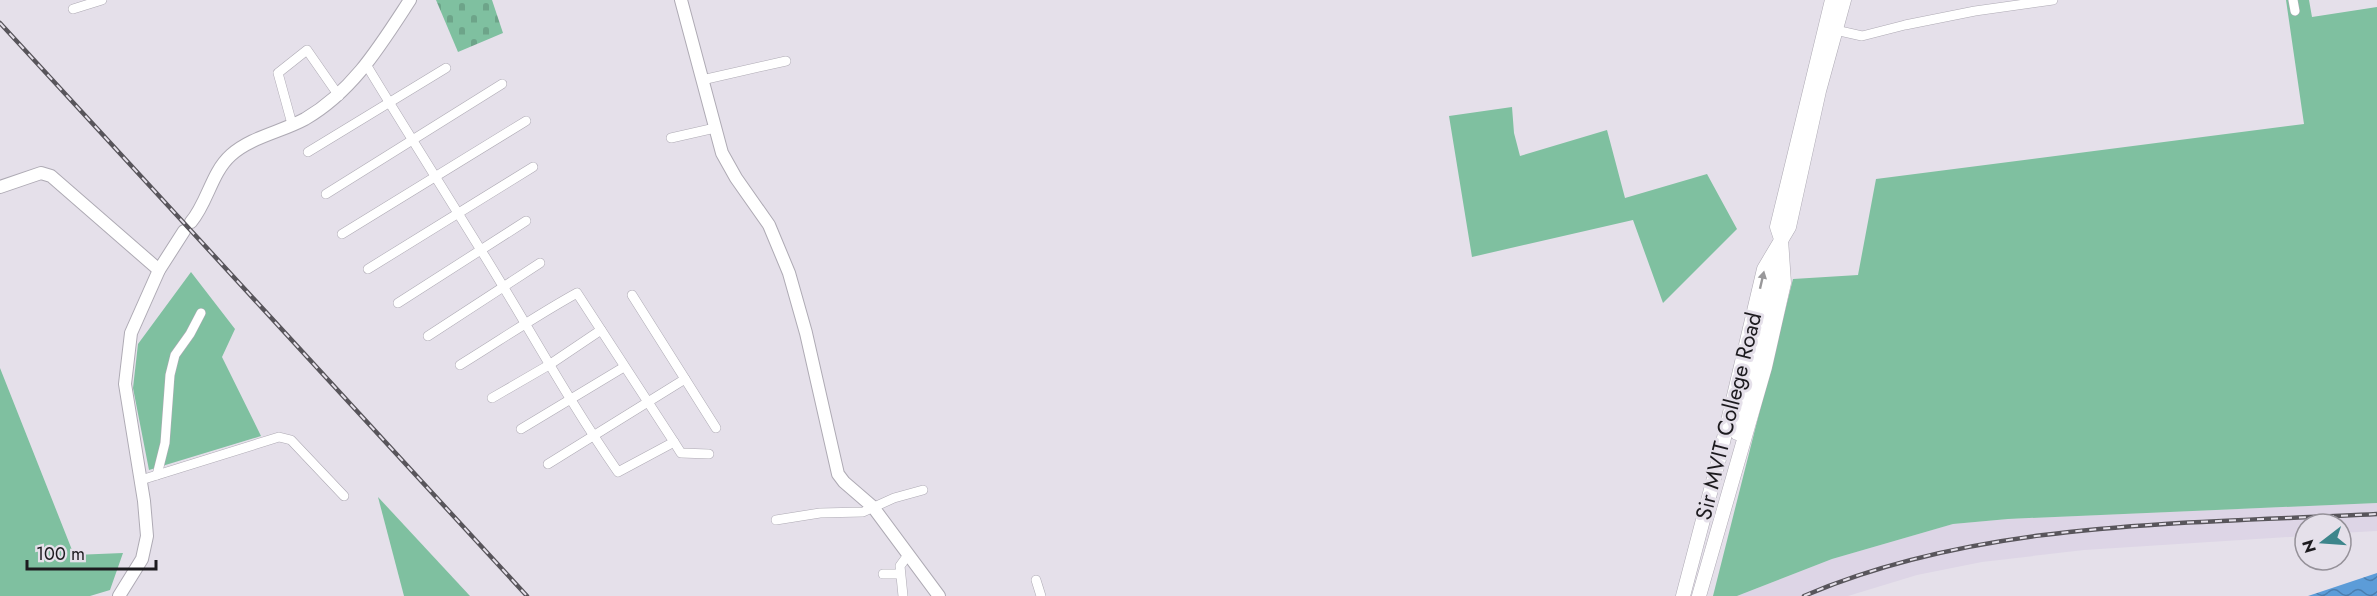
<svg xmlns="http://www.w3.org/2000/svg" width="2377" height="596" viewBox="0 0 2377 596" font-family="Jost,sans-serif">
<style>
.built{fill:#ddd5e6}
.grass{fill:#7fc0a0}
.cemetery{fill:url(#cemetery-stones)}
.water{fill:url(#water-waves)}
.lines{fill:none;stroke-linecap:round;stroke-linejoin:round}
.minor-casing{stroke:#aeaab4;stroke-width:10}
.tertiary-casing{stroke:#aeaab4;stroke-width:14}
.secondary-casing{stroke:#aeaab4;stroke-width:15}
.minor{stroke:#fff;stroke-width:9}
.tertiary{stroke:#fff;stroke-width:12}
.secondary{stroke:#fff;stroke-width:14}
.rail-casing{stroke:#58555b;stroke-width:4.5}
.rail{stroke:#e5e0ea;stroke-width:2;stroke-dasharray:7;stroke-linecap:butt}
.oneway{fill:#99989a}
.labels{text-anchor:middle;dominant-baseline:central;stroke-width:6;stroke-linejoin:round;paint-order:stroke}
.street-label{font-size:22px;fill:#1d1b1f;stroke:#e5e0ea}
</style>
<defs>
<pattern id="cemetery-stones" width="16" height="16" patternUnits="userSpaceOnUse" patternTransform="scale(1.5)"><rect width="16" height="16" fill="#7fc0a0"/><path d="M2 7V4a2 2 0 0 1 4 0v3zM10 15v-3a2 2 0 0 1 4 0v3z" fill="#6da489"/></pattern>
<pattern id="water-waves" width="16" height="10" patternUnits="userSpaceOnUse" patternTransform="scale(1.5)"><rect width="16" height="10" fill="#5c9cd8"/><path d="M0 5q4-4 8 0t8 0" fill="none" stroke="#4b7eaf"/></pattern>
</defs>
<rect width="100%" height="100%" fill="#e5e0ea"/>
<!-- built -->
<path class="built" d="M2377,503v28l-36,2v-9h-36v12l-221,14 -102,12 -65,13 -69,21h-111l95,-37 121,-35 55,-5z"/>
<!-- grass -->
<g class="grass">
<path d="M2286,0h23l3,17 65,-10v496l-369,16 -55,5 -121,35 -95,37h-24l80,-317 65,-4 18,-96 428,-55z"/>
<path d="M1512,107l2,26 6,23 87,-26 18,68 82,-24 30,55 -74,74 -30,-83 -161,37 -23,-141z"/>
<path d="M191,272l44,57 -13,28 39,79 -112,34 -16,-82 5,-44z"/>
<path d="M0,368l74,187 49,-2 -13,37 -20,6h-90z"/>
<path d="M378,497l92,99h-66z"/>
</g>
<!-- cemetery -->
<path class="cemetery" d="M436,0h56l11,33 -45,19z"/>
<!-- water -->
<path class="water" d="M2377,573v23h-69z"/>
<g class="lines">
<defs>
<g id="minor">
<path d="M2293,0l2,11"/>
<path d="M73,9l29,-9"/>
<path d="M1831,29l31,7 43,-11 70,-14 78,-11"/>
<path d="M367,66c37,61 75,121 112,181 47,75 88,152 139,225l56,-30 -97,-149c-40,22 -78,48 -117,72"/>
<path d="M702,80l84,-19"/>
<path d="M292,124l-14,-51 29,-23 32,46"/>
<path d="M671,138l44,-10"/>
<path d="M308,152l138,-84"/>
<path d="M326,194l176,-110"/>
<path d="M342,234l184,-113"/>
<path d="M368,269l165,-102"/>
<path d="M632,295l84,133"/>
<path d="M398,303l128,-82"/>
<path d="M428,336l112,-73"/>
<path d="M492,398l57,-33 52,-35"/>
<path d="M521,429l103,-62"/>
<path d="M674,442l7,11 28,1"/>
<path d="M548,464l137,-85"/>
<path d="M157,475l8,-32 5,-68 5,-20 15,-21 11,-21"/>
<path d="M141,480l138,-43 12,3 53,56"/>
<path d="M776,520l44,-7 43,-1 31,-14 29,-8"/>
<path d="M883,574h16"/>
<path d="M1036,580l5,16"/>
<path d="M903,596l-3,-30 8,-11"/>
</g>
<g id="tertiary">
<path d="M681,0l41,153 14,25 33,47 20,48 17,60 32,141 6,8 29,25 66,89"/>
<path d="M0,187l41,-14 10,3 108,94"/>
<path d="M191,222c17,-20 20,-49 40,-67 20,-18 50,-23 74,-36 48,-28 75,-73 105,-119"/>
<path d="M119,596l23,-37 5,-23 -3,-35 -19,-117 6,-51 28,-63 25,-39"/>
</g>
<g id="secondary">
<path d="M1737,433l40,-174"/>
<path d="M1683,596l36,-137 45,-190 25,-42 30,-136 25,-91"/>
<path d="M1699,596l66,-229 19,-84 -3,-44 -4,-12 55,-227"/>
</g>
</defs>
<!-- minor casing -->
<use href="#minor" class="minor-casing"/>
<!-- tertiary casing -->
<use href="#tertiary" class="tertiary-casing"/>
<!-- secondary casing -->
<use href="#secondary" class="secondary-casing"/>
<!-- minor -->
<use href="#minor" class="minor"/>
<!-- tertiary -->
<use href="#tertiary" class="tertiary"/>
<!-- secondary -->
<use href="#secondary" class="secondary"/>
<defs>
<g id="rail">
<path d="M0,23l527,573"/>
<path d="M1804,596c177,-76 383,-72 573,-82"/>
</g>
</defs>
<!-- rail casing -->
<use href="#rail" class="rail-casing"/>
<!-- rail -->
<use href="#rail" class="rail"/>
</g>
<!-- one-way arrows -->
<defs><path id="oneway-solid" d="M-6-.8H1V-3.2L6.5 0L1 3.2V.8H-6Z" transform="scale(1.5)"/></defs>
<use class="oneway" href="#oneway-solid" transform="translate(1762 280) rotate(-77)"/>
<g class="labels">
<!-- street labels -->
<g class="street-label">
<text transform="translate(1728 416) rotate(-76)">Sir MVIT College Road</text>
</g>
</g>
<!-- north arrow -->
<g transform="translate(2323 542) rotate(253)"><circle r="28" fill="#e5e0ea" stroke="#959199" stroke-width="1.5"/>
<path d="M0-4.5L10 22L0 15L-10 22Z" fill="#3d858b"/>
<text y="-9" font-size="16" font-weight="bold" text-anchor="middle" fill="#1d1b1f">N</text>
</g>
<!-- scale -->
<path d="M27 560v9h129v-9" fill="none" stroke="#1d1b1f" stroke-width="3"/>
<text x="36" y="560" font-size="18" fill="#1d1b1f" stroke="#e5e0ea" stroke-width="4.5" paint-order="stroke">100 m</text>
</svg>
